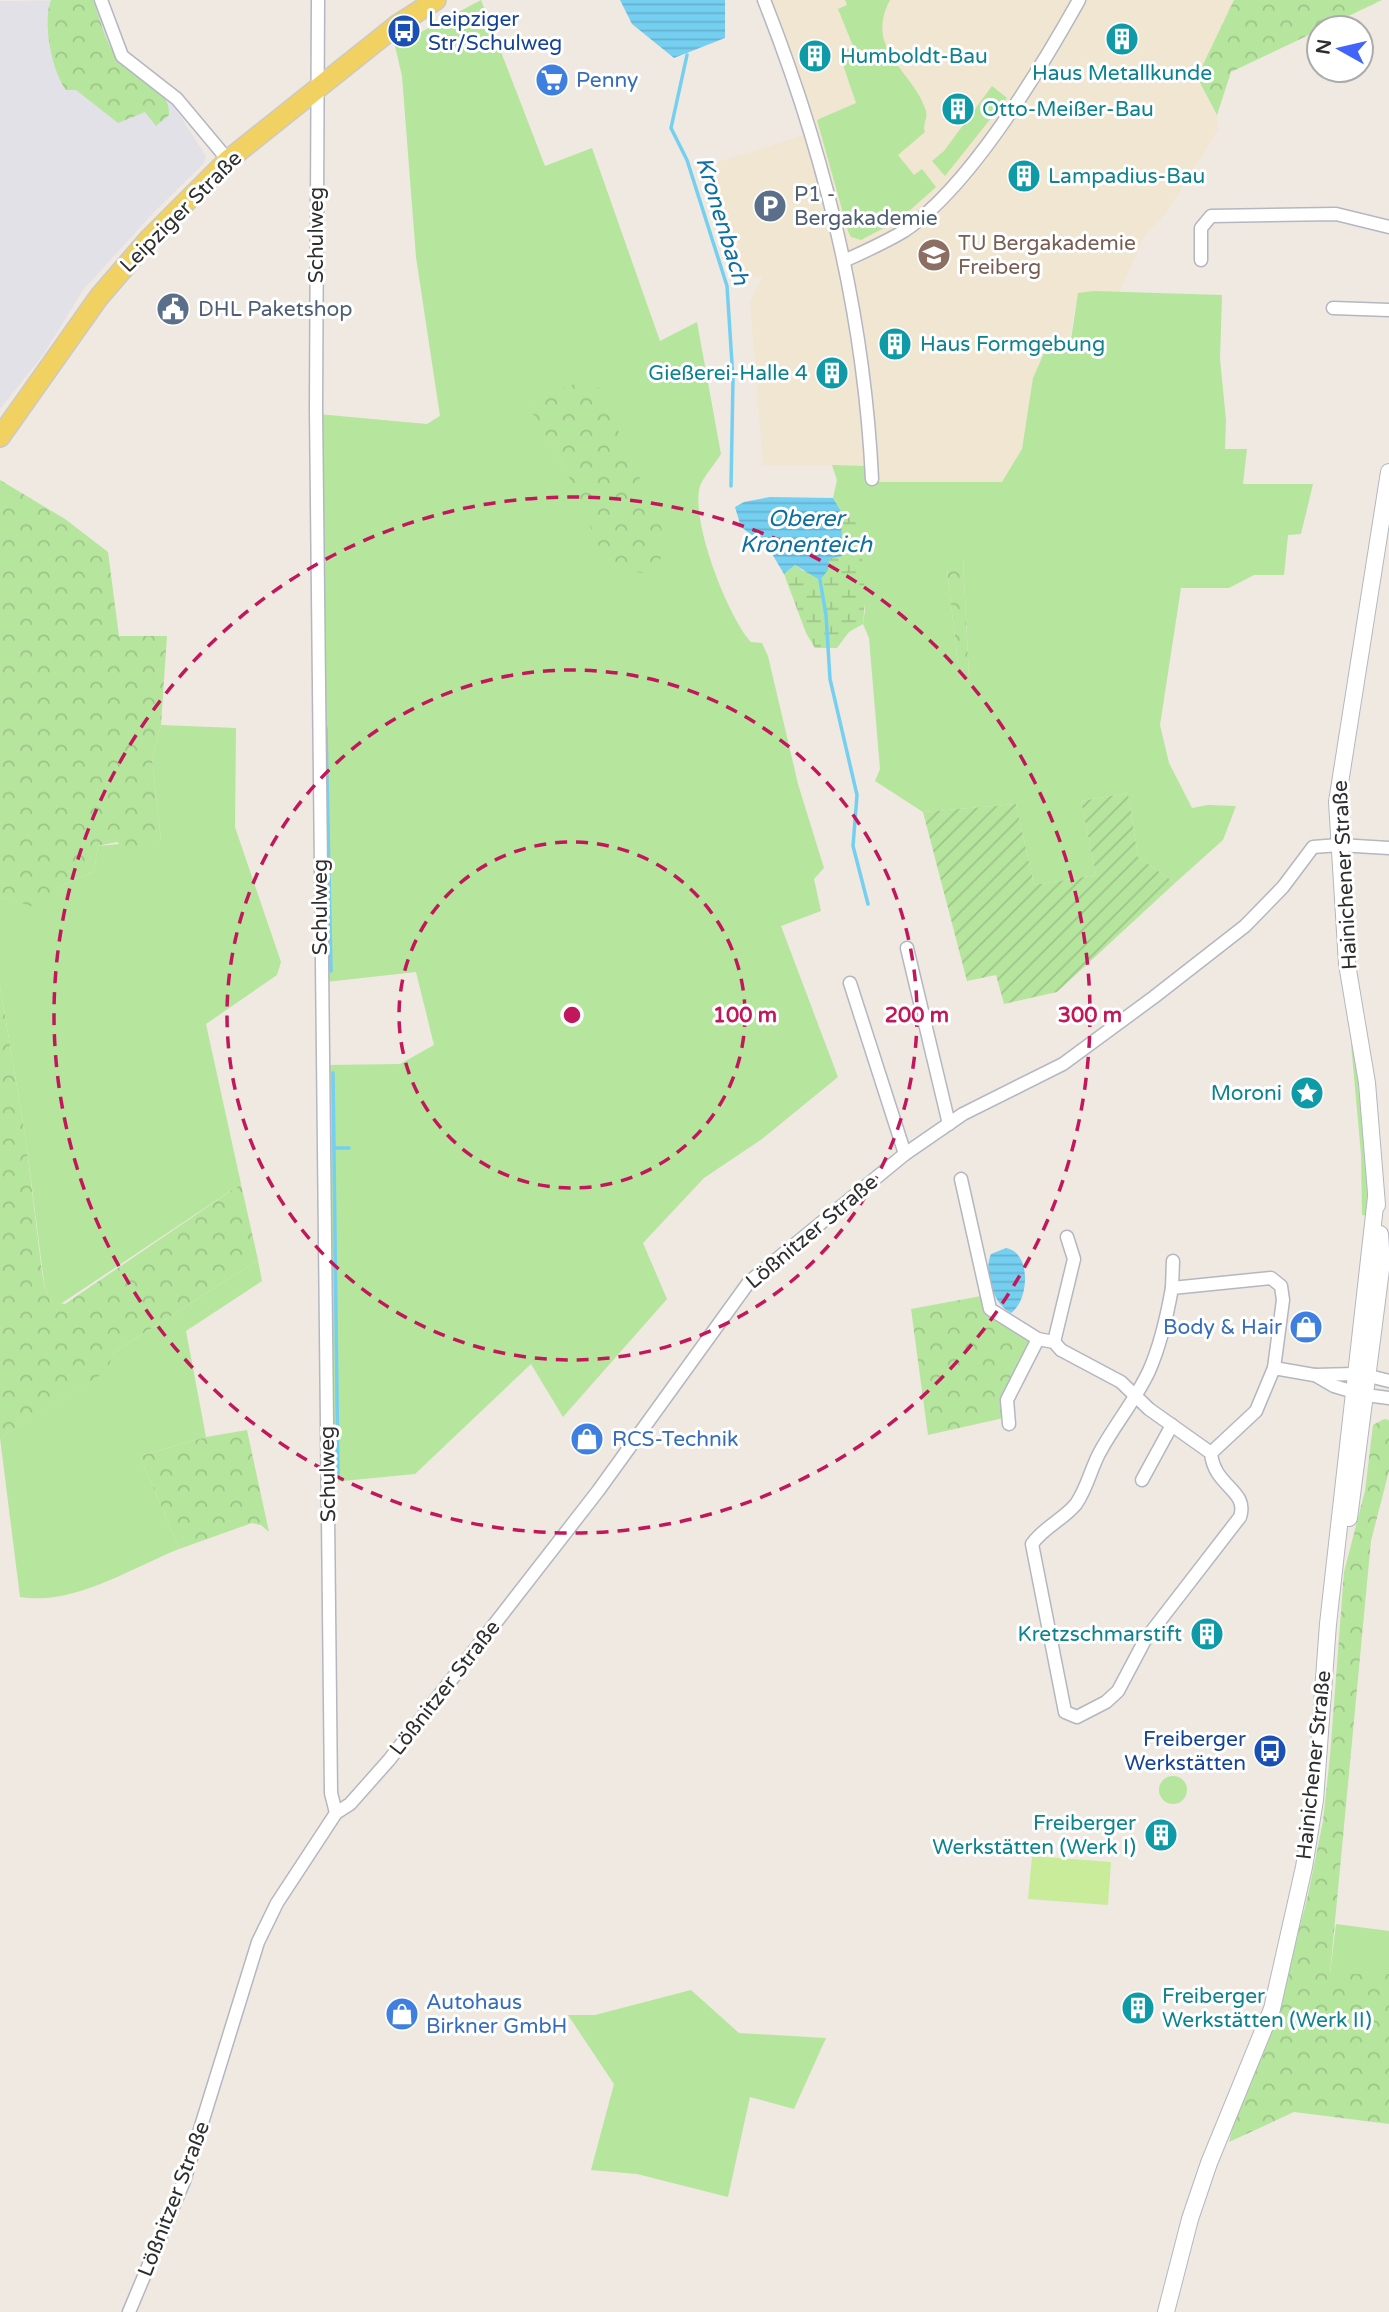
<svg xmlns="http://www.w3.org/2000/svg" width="1389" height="2312" viewBox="0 0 1389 2312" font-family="'Varela Round',sans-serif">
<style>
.industrial{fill:#e3e1e8}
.education{fill:#f0e6d1}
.grass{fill:#b6e59e;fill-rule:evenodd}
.forest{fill:url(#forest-crowns)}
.wetland{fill:url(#wetland-marsh)}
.garden{fill:url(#garden-furrows)}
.pitch{fill:#c9ec9a}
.water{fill:url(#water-rules)}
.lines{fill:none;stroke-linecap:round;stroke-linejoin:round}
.stream{stroke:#75cff0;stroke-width:3.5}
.street-casing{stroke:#b4b7c1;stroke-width:15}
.secondary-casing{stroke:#b4b7c1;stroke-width:18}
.primary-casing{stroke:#c9c9c9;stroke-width:22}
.street{stroke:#fff;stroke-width:12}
.secondary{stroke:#fff;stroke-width:16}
.primary{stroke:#f2d163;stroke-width:19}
.ring{fill:none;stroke:#c2185b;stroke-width:3.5;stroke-dasharray:12 9}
.labels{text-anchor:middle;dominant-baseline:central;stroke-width:6;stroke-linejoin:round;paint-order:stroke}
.transit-label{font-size:21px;fill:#164399;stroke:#fff;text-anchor:start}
.culture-label{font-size:21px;fill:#0d838f;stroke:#fff;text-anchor:start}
.shop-label{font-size:21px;fill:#366cbe;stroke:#fff;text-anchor:start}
.service-label{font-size:21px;fill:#4e5e75;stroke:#fff;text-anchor:start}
.street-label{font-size:21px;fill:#2e2e2e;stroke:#fff}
.education-label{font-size:21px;fill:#785e54;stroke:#fff;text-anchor:start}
.water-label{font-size:23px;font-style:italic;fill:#0d6fa3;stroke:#fff}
.centre{fill:#c2185b;stroke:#fff;stroke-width:3.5}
.ring-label{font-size:21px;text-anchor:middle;font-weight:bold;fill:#c2185b;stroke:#fff;stroke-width:6;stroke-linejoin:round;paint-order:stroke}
</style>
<defs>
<pattern id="forest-crowns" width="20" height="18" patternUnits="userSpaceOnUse" patternTransform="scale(1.75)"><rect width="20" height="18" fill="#b6e59e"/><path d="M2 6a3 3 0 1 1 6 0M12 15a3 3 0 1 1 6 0" fill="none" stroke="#9dc588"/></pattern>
<pattern id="wetland-marsh" width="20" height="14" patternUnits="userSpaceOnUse" patternTransform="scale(1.75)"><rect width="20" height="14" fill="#b6e59e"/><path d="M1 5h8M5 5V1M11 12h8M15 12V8" fill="none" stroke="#9dc588"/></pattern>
<pattern id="garden-furrows" width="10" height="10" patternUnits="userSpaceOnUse" patternTransform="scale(1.75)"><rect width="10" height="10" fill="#b6e59e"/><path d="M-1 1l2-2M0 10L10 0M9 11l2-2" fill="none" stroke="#9dc588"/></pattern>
<pattern id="water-rules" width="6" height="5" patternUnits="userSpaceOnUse" patternTransform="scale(1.75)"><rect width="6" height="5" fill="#75cff0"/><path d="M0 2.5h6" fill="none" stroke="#66b2ce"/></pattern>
</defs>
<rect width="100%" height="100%" fill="#efe9e1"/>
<!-- industrial -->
<path class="industrial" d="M95,0l22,55 33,27 25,26 31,48 -2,7 -50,49 -71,78 -40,65 -43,54v-408z"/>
<!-- education -->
<path class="education" d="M771,0h463l-37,77 20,38 1,15 -52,83 -21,22 -26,58 -25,-2 -19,14 -6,42 -25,6 -11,25 -11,71 -20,33h-135l-2,-16 -102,-1 -13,-163 13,-26 -23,4 -33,-114 109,-35z"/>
<!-- grass -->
<g class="grass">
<path d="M481,0l64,166 47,-18 68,193 37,-19 24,132c-6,10 -17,22 -21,32 -10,34 28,131 51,156l11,1 6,13 30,128 26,84 -10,11 7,32 -40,15 57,151 -76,62 -58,39 -61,65 24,56 -104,118 -32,-53 -116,110 -83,8 -6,-417 74,-1 34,-19 -18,-73 -90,10 -8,-568 109,10 13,-8 -24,-159 -14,-181 -7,-30zM593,377l45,100 -74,-12 -36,-61z"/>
<path d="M845,0h45c-27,50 25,72 36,111 2,8 -4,14 -1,21l-27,23 16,20 8,-6 14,18 -37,33 -38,20 -10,-3 -3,-6 -31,-111 39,-17 -17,-50 14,-7 -15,-37 9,-4z"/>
<path d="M992,86l15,12 -62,78 -13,-15 12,-10z"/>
<path d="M1094,291l128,4 -2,64 6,61 -1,29h22l-4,35h70l-12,50 -13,1 -4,40h-30l-25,13h-48l-21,137 9,38 23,45 16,-3 28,1 -13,34 -48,43 -37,-26 -10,-64 -47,8 15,74 -62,10 -18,-81 -93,8 -48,-31 5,-12 -11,-131 -6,-14 2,-14 -17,-108 -15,-4 4,-18 -5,-15 33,1 2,16h135l20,-33 11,-71 11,-25 26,-6 8,-54zM963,559l6,118 -3,4h-4l-3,-8 -12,-105z"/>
<path d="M161,725l75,3 -1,99 46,135 -4,13 -71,49 35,160 -182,121 -7,-3 -7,-12 -20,-156 -25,-148v-89l41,11 20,-22 33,-15 4,-25 63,-6 -9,-81z"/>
<path d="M1351,1044h6l12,149 -1,23 -6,-1 -1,-61z"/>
<path d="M258,1260l4,21 -76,50 20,106 -66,19 39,93c-48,19 -105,57 -159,48l-20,-159 106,-67 7,-18z"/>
<circle cx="1173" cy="1790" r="14"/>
<path d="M1336,1924l53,7v43h-59z"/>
<path d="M691,1990l48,43 87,5 -32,71 -44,-12 -22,100 -91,-23 -46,-4 23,-86 -46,-69h27z"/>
</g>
<!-- forest -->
<g class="forest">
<path d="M51,0h42c7,18 13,46 26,60 14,16 53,29 50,55l-13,11 -11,-14 -27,11 -42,-33h-10c-14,-18 -24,-69 -15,-90z"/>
<path d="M1234,0h148l-151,72 -14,43 -20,-38z"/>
<path d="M593,376l67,146 5,23 -6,18 -17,10 -28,-7 -14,-17 -36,-84 -37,-61z"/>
<path d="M0,480l65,39 43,33 11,84h48l-6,89 -9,34 9,81 -36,8 -8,-6 -19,4 -4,25 -33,15 -20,23 -41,-12z"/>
<path d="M957,556l6,3 6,119 -3,3h-4l-3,-8 -12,-105 2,-9z"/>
<path d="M0,986l25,148 17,138 3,18 7,12 13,2 176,-120 17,76 -145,93 -6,18 -107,67z"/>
<path d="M981,1296l9,13 48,30 -31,60 1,18 -80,18 -17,-126z"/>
<path d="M1384,1419l5,1v51l-18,70 -41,433h59v150l-95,-12 -65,30 10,-40 36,-79 33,-128 15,-74 7,-65 14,-184 21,-81 8,-66z"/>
<path d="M247,1430l22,102 -8,-7 -9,-2 -73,26 -39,-93 66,-19z"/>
</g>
<!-- wetland -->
<path class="wetland" d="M833,498l15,3c15,28 19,91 15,123l-14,8 -12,16h-22l-9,-15 -22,-59 11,-9 8,6 32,-15 6,-45z"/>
<!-- garden -->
<path class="garden" d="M1128,793l10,64 37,26 -118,109 -53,12 -8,-29 -29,6 -44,-169 93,-8 18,81 62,-10 -15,-74z"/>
<!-- pitch -->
<path class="pitch" d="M1032,1856l79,6 -3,43 -80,-6z"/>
<!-- water -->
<g class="water">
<path d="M620,0h105v38l-51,20 -42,-34z"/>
<path d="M770,497l63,1 8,13 1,45 -13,3 -1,11 -8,10 -25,-15 -11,9 -16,-27 -27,-20 -6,-20 9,-5z"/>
<path d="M1006,1248c25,4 24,51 5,65 -18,-9 -28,-41 -20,-59z"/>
</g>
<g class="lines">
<!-- stream -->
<g class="stream">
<path d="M687,55l-16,73 16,32 40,126 6,93 -2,107"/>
<path d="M820,580l6,35 4,64 27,116 -4,51 15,58"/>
<path d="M326,728l5,243"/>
<path d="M333,1073l5,404"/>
<path d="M335,1148h14"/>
</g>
<defs>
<g id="street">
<path d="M101,0l21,56 55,43 51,61"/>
<path d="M318,0l-2,409 15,1384 5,20"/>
<path d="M764,0c61,154 100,312 108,479"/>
<path d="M846,260c20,-9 40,-18 58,-29 65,-43 137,-163 175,-231"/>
<path d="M1201,260v-32l10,-12 125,-2 53,13"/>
<path d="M1333,308l56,2"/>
<path d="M907,948l42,176"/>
<path d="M850,983l55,171"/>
<path d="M961,1179l29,130 48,30 16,3 7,8 60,32 28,27 62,44c3,34 38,37 29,64l-95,123 -27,51 -12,11 -29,15 -12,-5 -33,-168c12,-17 32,-25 44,-40 12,-17 15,-37 25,-54 15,-27 35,-51 48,-79 12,-27 18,-55 23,-83l99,-10 10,8 2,14 -9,68 40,7 41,-1"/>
<path d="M1172,1288l1,-27"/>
<path d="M1054,1342l20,-83 -7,-22"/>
<path d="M1315,1375l19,11 20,6"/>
<path d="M1369,1376l20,5"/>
<path d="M1366,1395l23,3"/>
<path d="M1009,1424l-2,-24 31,-61"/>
<path d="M1211,1453l45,-42 18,-43"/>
<path d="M1142,1480l30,-55"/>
<path d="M129,2312l55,-131 74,-239 19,-39 59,-90 14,-9 39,-44 209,-269 151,-209 156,-128 58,-40 100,-50 91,-67 91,-71 38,-39 30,-40 26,-2 50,3"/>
</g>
<g id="secondary">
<path d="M1377,1205l-10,-122 -20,-119 -10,-162 52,-330"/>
<path d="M1349,1518l33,-256 -2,-28"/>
<path d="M1166,2312l24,-93 19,-56 63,-154 32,-142 11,-67 13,-176 48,-427"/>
</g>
<path id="primary" d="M0,437l99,-140 50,-58 79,-79 169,-135 39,-25"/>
</defs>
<!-- street casing -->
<use href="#street" class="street-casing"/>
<!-- secondary casing -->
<use href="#secondary" class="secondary-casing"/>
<!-- primary casing -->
<use href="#primary" class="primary-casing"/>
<!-- street -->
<use href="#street" class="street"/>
<!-- secondary -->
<use href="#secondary" class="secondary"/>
<!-- primary -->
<use href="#primary" class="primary"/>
</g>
<!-- distance rings -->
<g class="ring">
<circle cx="572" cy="1015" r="173"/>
<circle cx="572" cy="1015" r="345"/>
<circle cx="572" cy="1015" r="518"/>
</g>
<!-- icons -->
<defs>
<symbol id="bus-disc" viewBox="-11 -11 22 22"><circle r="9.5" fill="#1a4fb4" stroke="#fff"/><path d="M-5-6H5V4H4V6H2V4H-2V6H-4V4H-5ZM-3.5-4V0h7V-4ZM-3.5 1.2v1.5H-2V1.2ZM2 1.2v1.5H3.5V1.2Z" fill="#fff"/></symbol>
<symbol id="building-disc" viewBox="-11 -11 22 22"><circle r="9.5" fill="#0f9aa8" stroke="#fff"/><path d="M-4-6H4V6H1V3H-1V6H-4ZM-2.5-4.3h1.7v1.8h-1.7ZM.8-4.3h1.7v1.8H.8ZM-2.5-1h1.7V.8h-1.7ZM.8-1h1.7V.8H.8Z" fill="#fff"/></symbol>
<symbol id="supermarket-disc" viewBox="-11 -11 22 22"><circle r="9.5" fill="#3f7fe0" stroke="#fff"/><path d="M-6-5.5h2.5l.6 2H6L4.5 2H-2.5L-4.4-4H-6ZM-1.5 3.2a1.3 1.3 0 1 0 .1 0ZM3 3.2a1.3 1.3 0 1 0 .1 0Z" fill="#fff"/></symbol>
<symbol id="parking-disc" viewBox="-11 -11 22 22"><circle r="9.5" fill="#5c6f8a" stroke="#fff"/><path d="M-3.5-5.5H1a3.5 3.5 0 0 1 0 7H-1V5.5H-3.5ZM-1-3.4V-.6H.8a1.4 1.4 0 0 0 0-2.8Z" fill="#fff"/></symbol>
<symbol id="university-disc" viewBox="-11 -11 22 22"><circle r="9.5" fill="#8d6e63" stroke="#fff"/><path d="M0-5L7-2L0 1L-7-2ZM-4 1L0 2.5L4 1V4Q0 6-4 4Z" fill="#fff"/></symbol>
<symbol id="civic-disc" viewBox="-11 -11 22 22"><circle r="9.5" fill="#5c6f8a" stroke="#fff"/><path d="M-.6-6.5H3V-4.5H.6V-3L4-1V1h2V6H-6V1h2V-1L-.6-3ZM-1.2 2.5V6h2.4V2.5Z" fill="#fff"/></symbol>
<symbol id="sight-disc" viewBox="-11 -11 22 22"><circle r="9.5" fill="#0f9aa8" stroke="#fff"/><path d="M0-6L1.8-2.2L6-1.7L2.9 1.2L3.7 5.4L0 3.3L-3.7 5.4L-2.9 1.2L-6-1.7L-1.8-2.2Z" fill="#fff"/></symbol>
<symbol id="shop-disc" viewBox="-11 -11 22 22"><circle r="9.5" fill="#3f7fe0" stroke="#fff"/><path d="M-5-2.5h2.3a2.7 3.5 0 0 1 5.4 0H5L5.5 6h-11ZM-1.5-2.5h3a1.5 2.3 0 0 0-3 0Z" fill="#fff"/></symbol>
</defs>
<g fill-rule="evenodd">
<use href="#bus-disc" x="385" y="12" width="38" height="38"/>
<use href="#building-disc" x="1103" y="20" width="38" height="38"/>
<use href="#building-disc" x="796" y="37" width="38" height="38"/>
<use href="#supermarket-disc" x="533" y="61" width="38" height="38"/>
<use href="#building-disc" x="939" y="90" width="38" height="38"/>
<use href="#building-disc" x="1005" y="157" width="38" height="38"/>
<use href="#parking-disc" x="751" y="187" width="38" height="38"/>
<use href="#university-disc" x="915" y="236" width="38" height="38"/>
<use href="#civic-disc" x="154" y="290" width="38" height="38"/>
<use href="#building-disc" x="876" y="325" width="38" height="38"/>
<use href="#building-disc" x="813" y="354" width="38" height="38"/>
<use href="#sight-disc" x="1288" y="1074" width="38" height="38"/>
<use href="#shop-disc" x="1287" y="1308" width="38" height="38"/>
<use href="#shop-disc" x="568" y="1420" width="38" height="38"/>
<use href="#building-disc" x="1188" y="1615" width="38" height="38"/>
<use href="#bus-disc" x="1251" y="1732" width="38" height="38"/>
<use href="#building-disc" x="1142" y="1816" width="38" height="38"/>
<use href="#building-disc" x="1119" y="1989" width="38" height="38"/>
<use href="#shop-disc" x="383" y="1995" width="38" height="38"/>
</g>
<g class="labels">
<!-- transit labels -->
<g class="transit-label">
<text x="428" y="19">Leipziger<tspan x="428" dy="24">Str/Schulweg</tspan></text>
<text x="1246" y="1739" text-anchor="end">Freiberger<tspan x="1246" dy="24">Werkstätten</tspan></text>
</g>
<!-- culture labels -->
<g class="culture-label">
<text x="840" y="56">Humboldt-Bau</text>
<text x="1122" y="73" text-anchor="middle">Haus Metallkunde</text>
<text x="982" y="109">Otto-Meißer-Bau</text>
<text x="1048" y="176">Lampadius-Bau</text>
<text x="920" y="344">Haus Formgebung</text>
<text x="808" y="373" text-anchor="end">Gießerei-Halle 4</text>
<text x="1282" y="1093" text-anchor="end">Moroni</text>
<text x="1182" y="1634" text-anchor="end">Kretzschmarstift</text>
<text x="1136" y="1823" text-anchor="end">Freiberger<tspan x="1136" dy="24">Werkstätten (Werk I)</tspan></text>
<text x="1162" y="1996">Freiberger<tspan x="1162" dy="24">Werkstätten (Werk II)</tspan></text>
</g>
<!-- shop labels -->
<g class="shop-label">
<text x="576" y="80">Penny</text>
<text x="1282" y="1327" text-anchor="end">Body &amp; Hair</text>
<text x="612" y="1439">RCS-Technik</text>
<text x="426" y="2002">Autohaus<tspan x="426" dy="24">Birkner GmbH</tspan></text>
</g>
<!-- service labels -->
<g class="service-label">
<text x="794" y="194">P1 -<tspan x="794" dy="24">Bergakademie</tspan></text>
<text x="198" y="309">DHL Paketshop</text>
</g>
<!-- street labels -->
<g class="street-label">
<text transform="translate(181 212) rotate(-45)">Leipziger Straße</text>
<text transform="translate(316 235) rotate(-90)">Schulweg</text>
<text transform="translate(1345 875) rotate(-93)">Hainichener Straße</text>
<text transform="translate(320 907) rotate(-90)">Schulweg</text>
<text transform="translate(812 1232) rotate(-40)">Lößnitzer Straße</text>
<text transform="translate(328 1474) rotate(-91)">Schulweg</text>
<text transform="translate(445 1688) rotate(-52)">Lößnitzer Straße</text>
<text transform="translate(1314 1765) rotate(-84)">Hainichener Straße</text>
<text transform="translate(174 2199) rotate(-69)">Lößnitzer Straße</text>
</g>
<!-- education labels -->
<g class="education-label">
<text x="958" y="243">TU Bergakademie<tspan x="958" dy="24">Freiberg</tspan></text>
</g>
<!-- water labels -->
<g class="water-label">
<text transform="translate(722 221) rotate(73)">Kronenbach</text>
<text x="806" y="519">Oberer<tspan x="806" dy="26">Kronenteich</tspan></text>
</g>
</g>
<circle cx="572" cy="1015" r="10" class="centre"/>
<g class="ring-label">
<text x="745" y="1022">100 m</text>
<text x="917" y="1022">200 m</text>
<text x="1090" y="1022">300 m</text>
</g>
<!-- north arrow -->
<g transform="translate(1340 49) rotate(278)"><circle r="33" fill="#ffffff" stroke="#ababab" stroke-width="2"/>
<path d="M0-5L12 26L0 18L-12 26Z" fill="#4264fb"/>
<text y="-10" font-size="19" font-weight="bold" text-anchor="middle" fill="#2e2e2e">N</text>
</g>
</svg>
